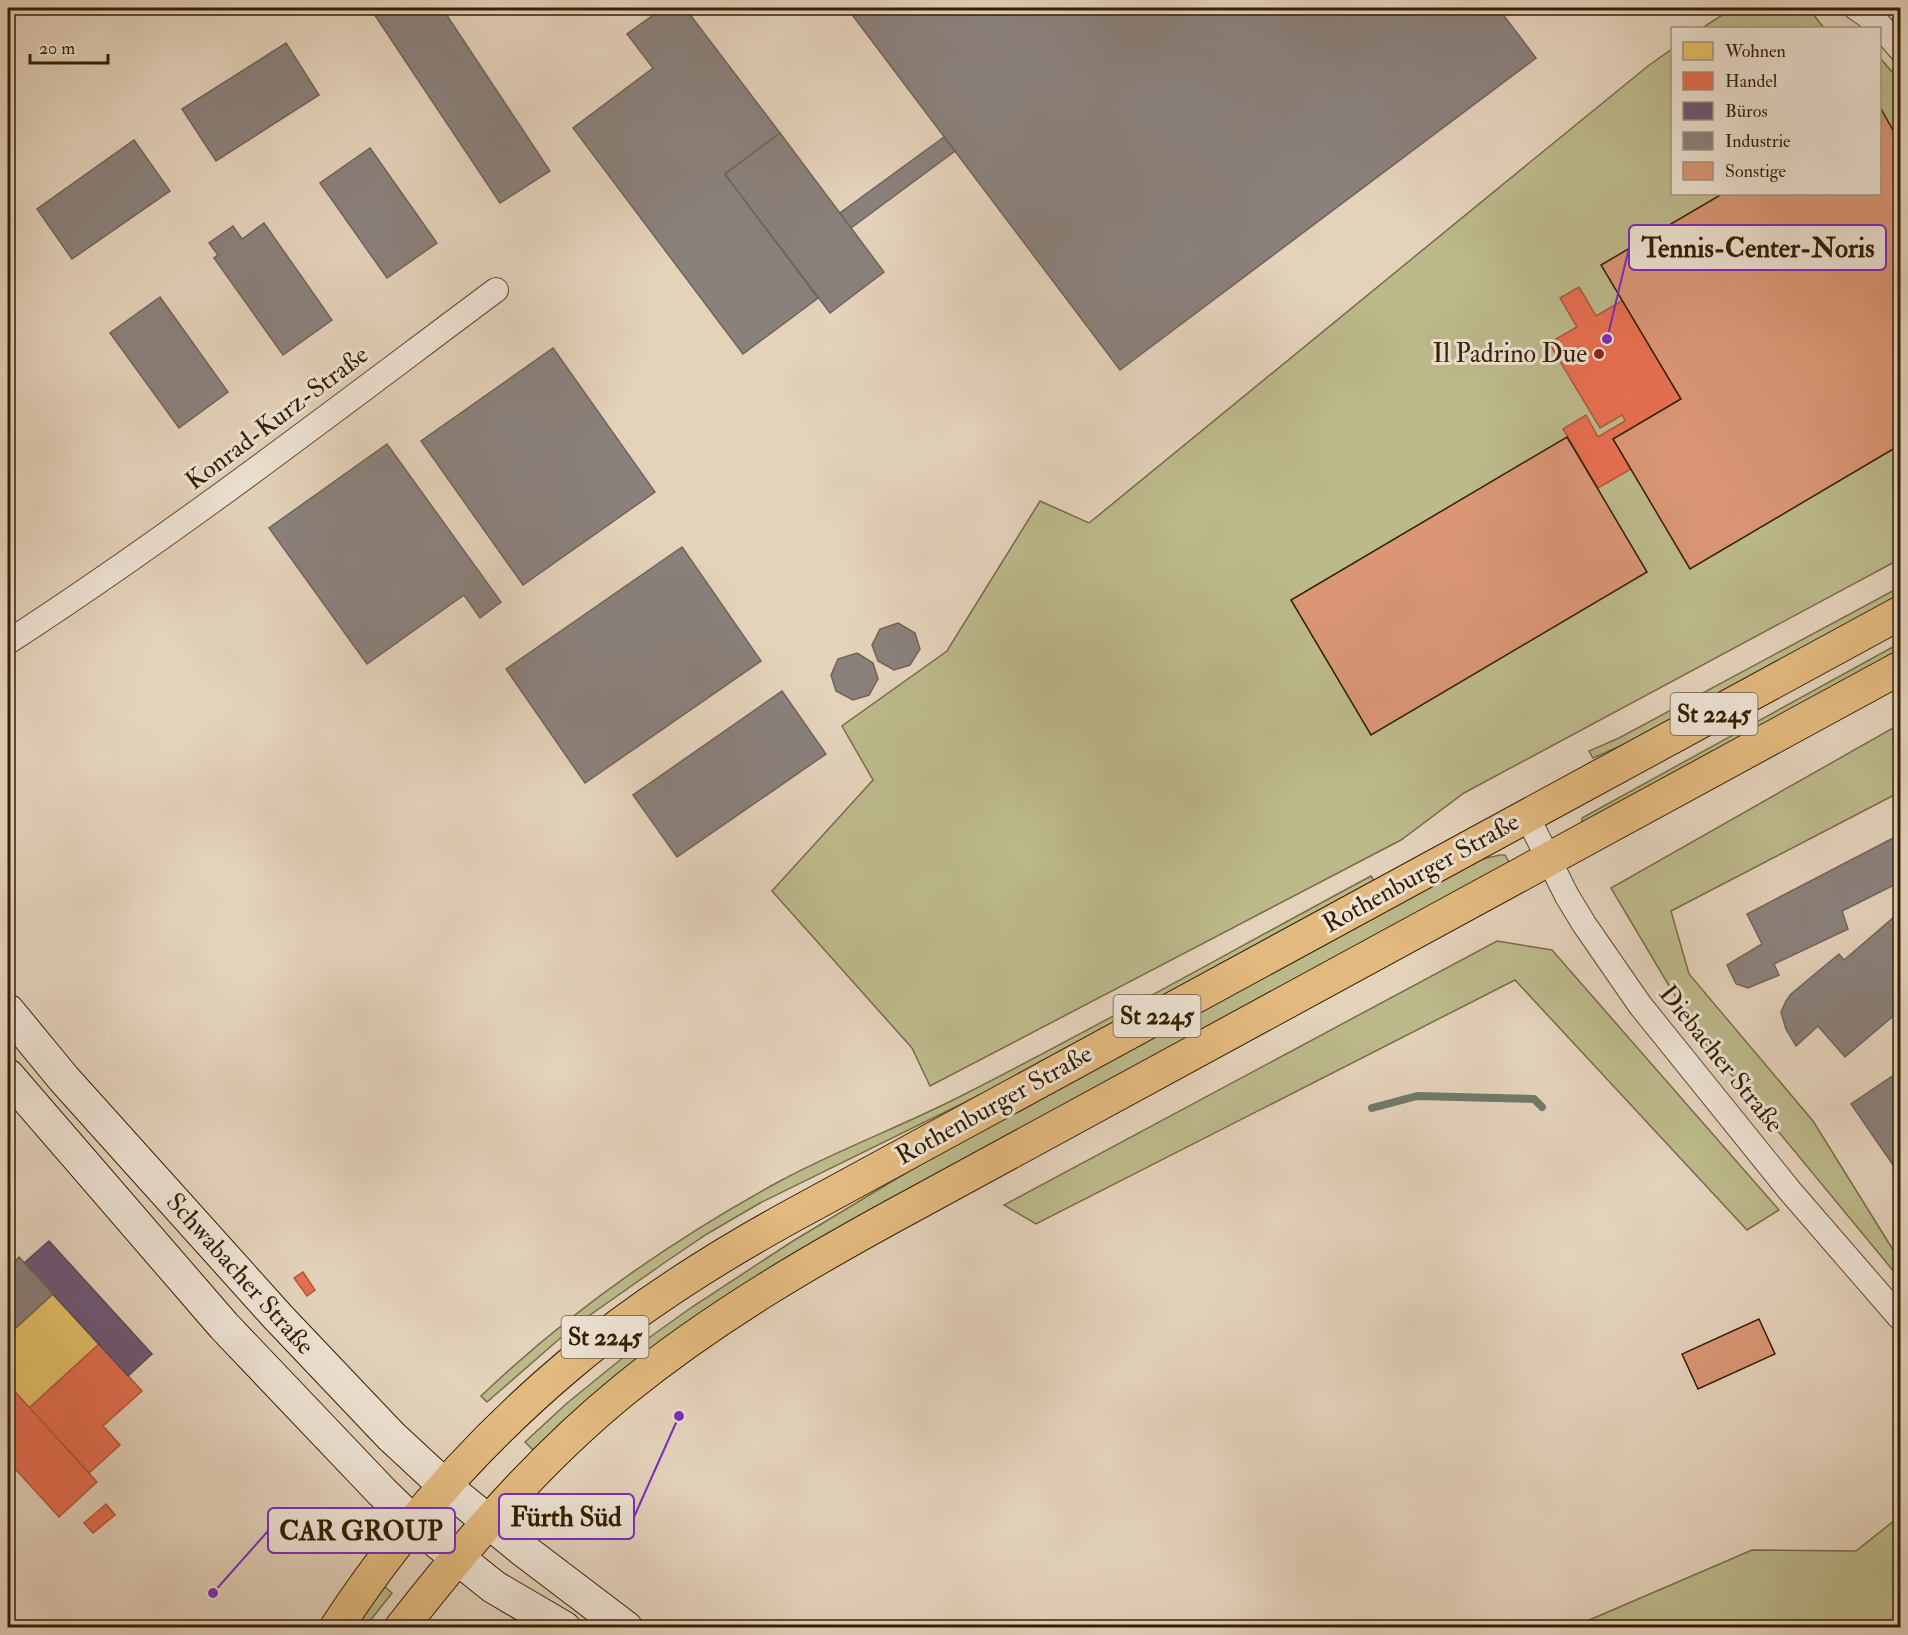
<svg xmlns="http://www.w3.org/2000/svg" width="1908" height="1635" viewBox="0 0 1908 1635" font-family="'IM FELL Double Pica',serif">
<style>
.green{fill:#bcb98b;stroke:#786c46;stroke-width:1.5}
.homes{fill:#e9c46a;stroke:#b3924b;stroke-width:1.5}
.shops{fill:#e76f51;stroke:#b15739;stroke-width:1.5}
.offices{fill:#6d597a;stroke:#5c4856;stroke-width:1.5}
.industry{fill:#8a817c;stroke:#706457;stroke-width:1.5}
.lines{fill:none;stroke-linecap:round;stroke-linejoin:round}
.stream{stroke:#6f7b69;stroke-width:8}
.building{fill:#da9675;stroke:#341f02;stroke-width:1.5}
.street-casing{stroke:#604c30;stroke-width:26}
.secondary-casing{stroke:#341f02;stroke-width:35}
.primary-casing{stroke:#341f02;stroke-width:35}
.street{stroke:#ede2d3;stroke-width:24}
.secondary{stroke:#ede2d3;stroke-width:33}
.primary{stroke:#e2b97e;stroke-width:33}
.poi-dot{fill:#8f2418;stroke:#ede2d3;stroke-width:2}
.labels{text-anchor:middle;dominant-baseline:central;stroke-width:6;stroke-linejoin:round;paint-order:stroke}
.shield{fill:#ede2d3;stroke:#6c5a41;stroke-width:1.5}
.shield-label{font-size:24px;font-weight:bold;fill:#341f02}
.poi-label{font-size:26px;fill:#341f02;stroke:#ede2d3;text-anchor:end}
.street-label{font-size:26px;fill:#341f02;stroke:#ede2d3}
.leader{fill:none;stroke:#7b2cbf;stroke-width:2}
.callout-dot{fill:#7b2cbf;stroke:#ede2d3;stroke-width:2}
.callout{fill:#ede2d3;stroke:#7b2cbf;stroke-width:2}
.callout-label{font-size:27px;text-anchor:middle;font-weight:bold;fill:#341f02}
</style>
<rect width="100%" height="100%" fill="#e4d2bb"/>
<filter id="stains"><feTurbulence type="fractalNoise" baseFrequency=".00333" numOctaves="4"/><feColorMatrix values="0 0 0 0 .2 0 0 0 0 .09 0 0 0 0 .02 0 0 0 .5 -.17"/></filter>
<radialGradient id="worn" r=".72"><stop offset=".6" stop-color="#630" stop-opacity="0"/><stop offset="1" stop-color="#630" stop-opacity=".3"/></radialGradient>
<!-- green -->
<g class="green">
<path d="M1733,8h75l16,20h-122z"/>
<path d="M1672,49v145h208v-136l20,23v478l-436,234 -63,47 -471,246 -18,-38 -140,-157 101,-111 -31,-54 105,-75 93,-150 49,22 440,-360 119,-97z"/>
<path d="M1900,587v10l-257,139 -50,22 -4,-7 30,-13z"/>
<path d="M1900,643v10l-314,171 -4,-3v-3z"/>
<path d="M1900,724v68l-229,119 18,63 124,147 87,140v18l-203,-246 -86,-145z"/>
<path d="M1500,855h5l4,7 -2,4 -595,324 -378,261 -9,-9 41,-38 70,-57 56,-40 101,-66 133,-80 552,-301z"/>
<path d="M1371,876l4,6 -375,203 -240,118 -53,31 -43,29 -91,64 -86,75 -6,-6c89,-85 191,-156 299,-215 59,-32 123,-55 183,-86 138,-70 272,-146 408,-219z"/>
<path d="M1497,941l55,9 227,260 -32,20 -232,-250 -479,244 -32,-19z"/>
<path d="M1900,1516v111h-327l179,-77 104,1z"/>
<path d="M383,1585l9,8 -27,34 -13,1z"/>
</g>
<!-- homes -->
<path class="homes" d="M53,1294l46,50 -70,64 -21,-24v-49z"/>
<!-- shops -->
<g class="shops">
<path d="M1579,287l17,29 27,-16 58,99 -68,40 18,30 -33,19 -35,-59 23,-14 12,22 27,-16 -3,-6 -22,13 -51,-85 28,-16 -17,-29z"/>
<path d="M303,1272l12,18 -8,6 -13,-18z"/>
<path d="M99,1344l43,47 -39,35 17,19 -31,28 -60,-65z"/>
<path d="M8,1384l89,98 -38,35 -51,-56z"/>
<path d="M106,1504l9,11 -22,18 -9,-10z"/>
</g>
<!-- offices -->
<path class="offices" d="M49,1241l103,113 -24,22 -104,-113z"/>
<!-- industry -->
<g class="industry">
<path d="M370,8h72l108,163 -50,32z"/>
<path d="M663,8h22l95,125 -55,41 93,124 -75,56 -170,-226 80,-60 -26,-34z"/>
<path d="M847,8h651l38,50 -416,312z"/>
<path d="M286,43l33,52 -103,66 -34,-52z"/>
<path d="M780,133l104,139 -54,41 -105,-139z"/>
<path d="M944,137l11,14 -104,77 -11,-15z"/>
<path d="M134,140l36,51 -98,68 -35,-50z"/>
<path d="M370,148l67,95 -50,35 -67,-95z"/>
<path d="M264,223l68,97 -49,35 -69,-97 4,-3 -9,-12 24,-17 9,13z"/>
<path d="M160,297l68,95 -49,36 -69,-95z"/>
<path d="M553,348l102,144 -132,93 -102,-144z"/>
<path d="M387,444l114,158 -21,16 -16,-23 -97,69 -98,-136z"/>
<path d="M682,547l79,114 -176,122 -79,-114z"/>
<path d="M898,623l17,10 5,16 -10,16 -16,5 -16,-9 -6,-16 8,-16z"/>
<path d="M857,653l16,10 5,16 -9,16 -16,5 -17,-9 -5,-16 7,-16z"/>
<path d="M782,691l44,63 -149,103 -44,-62z"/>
<path d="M1895,837l5,12v33l-58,29 6,18 -74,35 5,11 -31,13 -12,-4 -9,-19 35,-21 -15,-30z"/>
<path d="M1900,912v103l-2,-3 -53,45 -27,-31 -22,20 -10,-17 -5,-17 5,-11 5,-7 48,-40 5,6z"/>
<path d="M1900,1071v104l-49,-71z"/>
<path d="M19,1257l34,37 -45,41v-67z"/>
</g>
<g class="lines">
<!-- stream -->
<path class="stream" d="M1372,1108l45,-12 117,3 8,8"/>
</g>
<!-- building -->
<g class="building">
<path d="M1880,107l20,36v302l-210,124 -77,-130 68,-40 -80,-134 121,-71h158z"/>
<path d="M1567,437l80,135 -276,163 -80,-135z"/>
<path d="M1759,1319l16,35 -77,35 -16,-35z"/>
</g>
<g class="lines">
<defs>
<g id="street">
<path d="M1856,8l22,15 22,26"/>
<path d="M8,642c168,-109 327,-232 488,-352"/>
<path d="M1527,816l40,80 17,28 56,81 150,186 110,127"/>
</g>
<g id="secondary">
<path d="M8,1011l56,68 214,238 113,119 55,51 76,62 104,79"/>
<path d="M8,1076l216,250 158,166 32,31 80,64 70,41"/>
</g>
<g id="primary">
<path d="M336,1628c64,-98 144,-188 233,-263 66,-56 143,-105 219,-147l1112,-605"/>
<path d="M401,1628c67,-86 139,-170 224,-239 90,-73 190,-131 292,-186l983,-535"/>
</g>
</defs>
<!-- street casing -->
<use href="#street" class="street-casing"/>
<!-- secondary casing -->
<use href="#secondary" class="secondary-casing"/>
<!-- primary casing -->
<use href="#primary" class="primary-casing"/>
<!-- street -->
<use href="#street" class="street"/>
<!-- secondary -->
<use href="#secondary" class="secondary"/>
<!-- primary -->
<use href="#primary" class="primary"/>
</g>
<!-- markers -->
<circle class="poi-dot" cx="1599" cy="354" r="6"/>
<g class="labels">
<!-- shield labels -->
<g class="shield">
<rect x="1670.5" y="693" width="87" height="42" rx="4.5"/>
<rect x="1113.5" y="995" width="87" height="42" rx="4.5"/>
<rect x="561.5" y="1316" width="87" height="42" rx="4.5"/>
</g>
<g class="shield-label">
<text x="1714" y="714">St 2245</text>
<text x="1157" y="1016">St 2245</text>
<text x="605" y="1337">St 2245</text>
</g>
<!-- poi labels -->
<g class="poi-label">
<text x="1587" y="354">Il Padrino Due</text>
</g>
<!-- street labels -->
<g class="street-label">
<text transform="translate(277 418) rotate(-37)">Konrad-Kurz-Straße</text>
<text transform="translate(1421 873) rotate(-29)">Rothenburger Straße</text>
<text transform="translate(1721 1059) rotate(51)">Diebacher Straße</text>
<text transform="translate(994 1105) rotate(-29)">Rothenburger Straße</text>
<text transform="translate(240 1274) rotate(48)">Schwabacher Straße</text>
</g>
</g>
<!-- callouts -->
<path class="leader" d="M1607 339L1629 248M679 1416L634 1517M213 1593L268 1531"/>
<g class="callout-dot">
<circle cx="1607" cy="339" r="6"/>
<circle cx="679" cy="1416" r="6"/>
<circle cx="213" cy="1593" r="6"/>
</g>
<g class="callout">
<rect x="1629" y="225" width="257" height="45" rx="6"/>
<rect x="499" y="1494" width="135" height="45" rx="6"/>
<rect x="268" y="1508" width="187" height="45" rx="6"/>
</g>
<g class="callout-label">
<text x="1758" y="257">Tennis-Center-Noris</text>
<text x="566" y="1526">Fürth Süd</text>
<text x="361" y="1540">CAR GROUP</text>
</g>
<!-- margin -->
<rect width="1908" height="1635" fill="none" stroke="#e4d2bb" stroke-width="30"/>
<rect x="9" y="9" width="1890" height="1617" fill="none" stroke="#341f02" stroke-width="3"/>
<rect x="15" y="15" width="1878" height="1605" fill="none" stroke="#341f02" stroke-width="1.5"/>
<!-- legend -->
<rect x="1671" y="27" width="210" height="168" fill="#ede2d3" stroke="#a3947f" stroke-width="1.5"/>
<rect x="1683" y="42" width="30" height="18" fill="#e9c46a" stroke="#a3947f" stroke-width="1.5"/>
<text x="1725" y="57" font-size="18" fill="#341f02">Wohnen</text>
<rect x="1683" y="72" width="30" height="18" fill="#e76f51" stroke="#a3947f" stroke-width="1.5"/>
<text x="1725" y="87" font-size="18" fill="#341f02">Handel</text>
<rect x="1683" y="102" width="30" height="18" fill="#6d597a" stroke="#a3947f" stroke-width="1.5"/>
<text x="1725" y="117" font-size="18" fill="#341f02">Büros</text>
<rect x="1683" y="132" width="30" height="18" fill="#8a817c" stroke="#a3947f" stroke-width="1.5"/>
<text x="1725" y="147" font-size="18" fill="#341f02">Industrie</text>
<rect x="1683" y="162" width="30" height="18" fill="#da9675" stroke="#a3947f" stroke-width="1.5"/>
<text x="1725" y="177" font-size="18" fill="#341f02">Sonstige</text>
<!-- scale -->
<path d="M30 54v9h78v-9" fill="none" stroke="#341f02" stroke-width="3"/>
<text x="39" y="54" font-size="18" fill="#341f02" stroke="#ede2d3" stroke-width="4.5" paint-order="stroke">20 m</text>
<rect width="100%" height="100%" filter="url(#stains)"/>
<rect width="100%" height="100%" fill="url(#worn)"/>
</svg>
